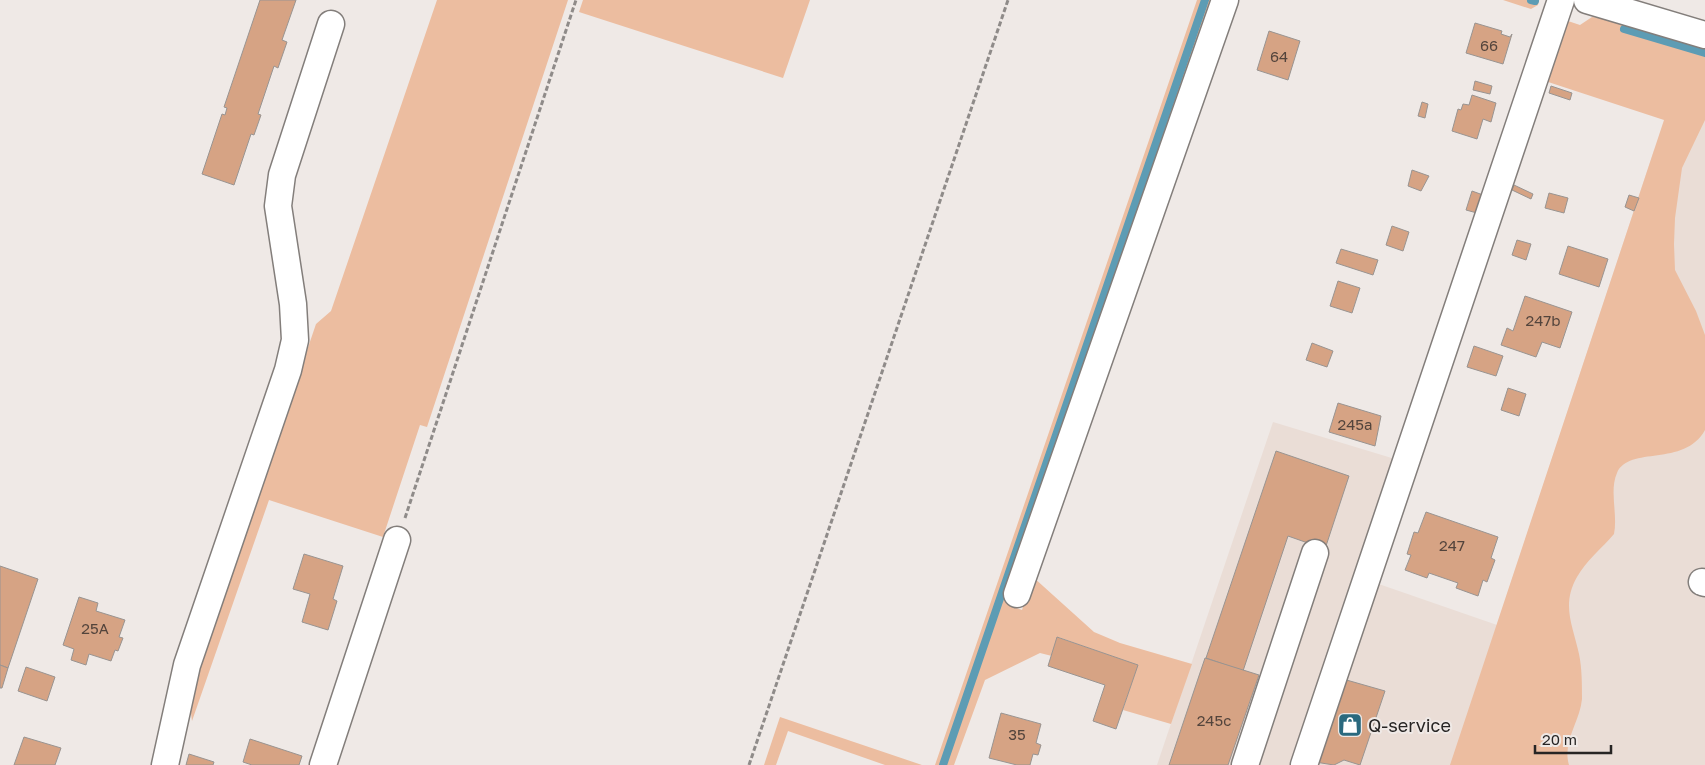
<svg xmlns="http://www.w3.org/2000/svg" width="1705" height="765" viewBox="0 0 1705 765" font-family="'Golos Text',sans-serif">
<style>
.built{fill:#eaddd6}
.green{fill:#ecbda0}
.lines{fill:none;stroke-linecap:round;stroke-linejoin:round}
.stream{stroke:#5d9cb4;stroke-width:8}
.building{fill:#d6a384;stroke:#999491}
.minor-casing{stroke:#837e7b;stroke-width:29}
.path{stroke:#8f8b89;stroke-width:3;stroke-dasharray:5 2.5;stroke-linecap:butt}
.minor{stroke:#fff;stroke-width:26}
.labels{text-anchor:middle;dominant-baseline:central;stroke-width:4;stroke-linejoin:round;paint-order:stroke}
.number-label{font-size:15px;fill:#53443c}
.poi-label{font-size:18px;fill:#272524;stroke:#efe9e6;text-anchor:start}
</style>
<rect width="100%" height="100%" fill="#efe9e6"/>
<!-- built -->
<g class="built">
<path d="M1705,63v702h-393l61,-183 124,43 157,-475z"/>
<path d="M1273,422l122,37 -103,306h-135z"/>
</g>
<!-- green -->
<g class="green">
<path d="M437,0h131l-141,427 -7,-2 -37,112 -114,-37 -77,221 -3,-23 127,-374 15,-13z"/>
<path d="M583,0h227l-27,78 -204,-66z"/>
<path d="M1197,0h22l-210,605 13,5 11,-33 61,55 26,11 72,21 -21,60 -48,-14 14,-45 -79,-28 -6,19 -12,-3 -55,27 -31,85h-19z"/>
<path d="M1503,0h36l-1,5 -7,4z"/>
<path d="M1592,17l26,3 87,26v74l-23,48 -7,50 -1,26 1,26 21,41 9,24v95c-21,38 -76,15 -88,43 -8,18 1,41 -3,61 -12,14 -28,27 -37,43 -16,28 -4,49 2,77 3,14 3,31 3,45 -2,23 -20,42 -13,66h-119l214,-645 -125,-41 23,-60 18,6z"/>
<path d="M780,717l142,48h-37l-97,-34 -12,34h-12z"/>
</g>
<g class="lines">
<!-- stream -->
<g class="stream">
<path d="M1531,0l4,1"/>
<path d="M1624,29l81,24"/>
<path d="M943,765l262,-765"/>
</g>
</g>
<!-- building -->
<g class="building">
<path d="M260,0h36l-14,40 5,2 -9,26 -4,-2 -16,48 3,1 -7,20 -3,-1 -17,51 -32,-11 20,-60 3,1 2,-7 -3,-1z"/>
<path d="M1475,23l27,8 -1,3 9,3 2,-3 -9,30 -37,-11z"/>
<path d="M1269,31l31,10 -12,39 -31,-10z"/>
<path d="M1475,81l17,5 -2,8 -17,-4z"/>
<path d="M1551,86l21,7 -2,7 -21,-7z"/>
<path d="M1472,95l24,8 -5,19 -8,-3 -6,20 -25,-8 6,-22 3,1 2,-6 6,1z"/>
<path d="M1422,102l6,2 -3,14 -7,-2z"/>
<path d="M1412,170l17,6 -8,15 -13,-5z"/>
<path d="M1514,185l19,9 -2,5 -19,-9z"/>
<path d="M1472,191l11,4 -6,18 -11,-3z"/>
<path d="M1549,193l19,5 -4,15 -19,-5z"/>
<path d="M1629,195l10,3 -5,13 -9,-4z"/>
<path d="M1392,226l17,6 -6,19 -17,-6z"/>
<path d="M1517,240l14,4 -5,16 -14,-5z"/>
<path d="M1568,246l40,13 -9,28 -40,-13z"/>
<path d="M1341,249l37,11 -5,15 -37,-12z"/>
<path d="M1338,281l22,7 -8,25 -22,-7z"/>
<path d="M1525,296l47,16 -12,36 -18,-6 -6,15 -35,-12 6,-17 6,3z"/>
<path d="M1312,343l21,8 -6,16 -21,-7z"/>
<path d="M1474,346l29,10 -7,20 -29,-9z"/>
<path d="M1508,388l18,6 -7,22 -18,-6z"/>
<path d="M1338,403l43,13 -6,30 -46,-14z"/>
<path d="M1276,451l73,25 -24,73 -37,-13 -45,135 -37,-13z"/>
<path d="M1426,512l72,25 -7,21 4,2 -8,22 -4,-2 -5,16 -22,-8 2,-5 -29,-10 -2,5 -22,-8 6,-15 -4,-1 7,-22 4,1z"/>
<path d="M304,554l39,12 -10,33 4,2 -9,29 -26,-8 8,-28 -17,-5z"/>
<path d="M0,566l38,13 -30,89 -8,-3z"/>
<path d="M79,597l19,6 -2,8 29,9 -6,17 4,1 -5,13 -3,-1 -4,11 -22,-7 -3,11 -15,-5 3,-11 -11,-4z"/>
<path d="M1057,637l81,28 -22,64 -23,-8 12,-36 -57,-19z"/>
<path d="M1205,658l54,17 -31,90h-59z"/>
<path d="M0,665l8,3 -6,20h-2z"/>
<path d="M26,667l29,10 -8,24 -29,-10z"/>
<path d="M1343,679l42,12 -25,74 -16,-5 -10,5 -19,-3z"/>
<path d="M1001,713l40,11 -5,19 5,2 -3,10 -5,-1 -3,11h-13l-28,-7z"/>
<path d="M24,737l37,11 -6,17h-41z"/>
<path d="M250,739l52,17 -3,9h-47l-9,-3z"/>
<path d="M189,754l25,8 -1,3h-27z"/>
</g>
<g class="lines">
<defs>
<g id="minor">
<path d="M1587,0l118,35"/>
<path d="M1702,582l3,1"/>
<path d="M1017,594l208,-594"/>
<path d="M165,765l22,-100 101,-295 7,-30 -2,-36 -15,-98 4,-31 49,-151"/>
<path d="M323,765l74,-225"/>
<path d="M1245,765l70,-212"/>
<path d="M1304,765l257,-765"/>
</g>
</defs>
<!-- minor casing -->
<use href="#minor" class="minor-casing"/>
<!-- path -->
<g class="path">
<path d="M405,518l171,-518"/>
<path d="M749,765l259,-765"/>
</g>
<!-- minor -->
<use href="#minor" class="minor"/>
</g>
<!-- icons -->
<defs>
<symbol id="shop-square" viewBox="-11 -11 22 22"><rect x="-9" y="-9" width="18" height="18" rx="4" fill="#2a697e" stroke="#efe9e6"/><path d="M-5-2.5h2.3a2.7 3.5 0 0 1 5.4 0H5L5.5 6h-11ZM-1.5-2.5h3a1.5 2.3 0 0 0-3 0Z" fill="#fff"/></symbol>
</defs>
<g fill-rule="evenodd">
<use href="#shop-square" x="1336" y="711" width="28" height="28"/>
</g>
<g class="labels">
<!-- number labels -->
<g class="number-label">
<text x="1489" y="45">66</text>
<text x="1279" y="56">64</text>
<text x="1543" y="320">247b</text>
<text x="1355" y="424">245a</text>
<text x="1452" y="545">247</text>
<text x="95" y="628">25A</text>
<text x="1214" y="720">245c</text>
<text x="1017" y="734">35</text>
</g>
<!-- poi labels -->
<g class="poi-label">
<text x="1368" y="725">Q-service</text>
</g>
</g>
<!-- scale -->
<path d="M1535 745v8h76v-8" fill="none" stroke="#272524" stroke-width="2.5"/>
<text x="1542" y="745" font-size="15" fill="#272524" stroke="#efe9e6" stroke-width="4" paint-order="stroke">20 m</text>
</svg>
